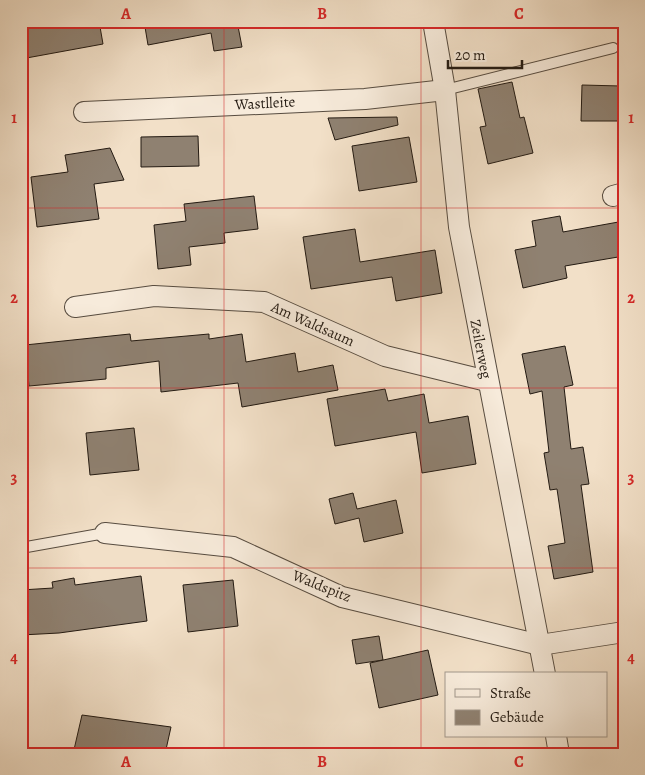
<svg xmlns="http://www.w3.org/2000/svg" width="645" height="775" viewBox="0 0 645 775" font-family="Alegreya,serif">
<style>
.building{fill:#8f8171;stroke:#231a12}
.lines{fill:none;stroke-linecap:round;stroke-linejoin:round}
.lane-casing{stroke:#574c40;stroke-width:12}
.street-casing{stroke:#574c40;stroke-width:22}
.lane{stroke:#f7ebdb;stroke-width:10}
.street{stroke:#f7ebdb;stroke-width:20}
.grid{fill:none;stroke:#d62828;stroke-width:1;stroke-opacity:0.55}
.labels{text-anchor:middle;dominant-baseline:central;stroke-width:5;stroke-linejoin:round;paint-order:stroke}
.street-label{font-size:15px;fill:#231a12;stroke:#f7ebdb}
.neatline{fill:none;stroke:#d62828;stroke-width:2}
.grid-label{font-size:16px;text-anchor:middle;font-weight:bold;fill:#d62828}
</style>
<rect width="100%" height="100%" fill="#f2e0c8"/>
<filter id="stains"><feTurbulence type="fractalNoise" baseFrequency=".004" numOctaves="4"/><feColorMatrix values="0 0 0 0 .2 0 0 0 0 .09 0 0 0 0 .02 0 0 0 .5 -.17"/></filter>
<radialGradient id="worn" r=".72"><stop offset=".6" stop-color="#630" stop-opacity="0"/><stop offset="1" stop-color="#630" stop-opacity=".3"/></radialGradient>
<!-- building -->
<g class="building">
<path d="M21,21h78l4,23 -82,15z"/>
<path d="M144,21h93l5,26 -28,4 -3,-18 -63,12z"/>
<path d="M512,82l8,36 4,-1 9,36 -45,11 -8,-37 6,-1 -8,-37z"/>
<path d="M582,85l39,1 -1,35h-39z"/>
<path d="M397,117l1,8 -63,15 -7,-22z"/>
<path d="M198,136l1,30 -58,1v-30z"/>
<path d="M409,137l8,45 -58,9 -7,-45z"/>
<path d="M110,148l14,32 -30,4 5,35 -62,8 -6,-50 37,-5 -3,-17z"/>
<path d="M254,196l4,33 -34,4 1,10 -36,4 2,18 -33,4 -4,-44 32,-4 -2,-17z"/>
<path d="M560,216l3,16 61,-11v35l-59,10 2,12 -44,10 -8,-38 21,-4 -4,-25z"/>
<path d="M355,229l5,33 75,-12 7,43 -46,8 -4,-24 -81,12 -8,-52z"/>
<path d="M130,334l1,7 78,-7v5l33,-5 4,28 49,-9 3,19 35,-7 5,25 -96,17 -4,-24 -77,9 -2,-31 -53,7v11l-77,7 -4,-41z"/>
<path d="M565,346l8,39 -9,2 7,62 12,-2 6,37 -8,1 12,87 -39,7 -6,-33 17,-3 -8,-54 -7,1 -6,-37 5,-1 -7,-61 -12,3 -8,-40z"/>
<path d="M385,389l3,12 36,-7 5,29 39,-7 8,48 -54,9 -6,-41 -81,14 -8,-47z"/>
<path d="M134,428l5,42 -49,5 -4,-42z"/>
<path d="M353,493l4,16 39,-9 7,33 -39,9 -5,-24 -24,6 -6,-25z"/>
<path d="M141,576l6,45 -88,12 -38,2v-45l32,-2 -1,-6 22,-4 1,7z"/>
<path d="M233,580l5,46 -50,6 -5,-47z"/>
<path d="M379,636l4,24 -27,4 -4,-24z"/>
<path d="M428,650l10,45 -59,13 -9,-45z"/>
<path d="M82,715l89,12 -6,27h-92z"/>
</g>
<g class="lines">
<defs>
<g id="lane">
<path d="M445,90l168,-42"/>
<path d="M21,548l84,-15"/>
</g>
<g id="street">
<path d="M433,21l12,69 14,137 86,447"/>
<path d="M84,112l281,-13 80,-9"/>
<path d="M613,196l11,-3"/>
<path d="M75,307l79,-11 110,6 121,54 102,25"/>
<path d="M105,533l128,14 109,50 198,48 84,-13"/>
<path d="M556,736l3,18"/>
</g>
</defs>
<!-- lane casing -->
<use href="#lane" class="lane-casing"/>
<!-- street casing -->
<use href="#street" class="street-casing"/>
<!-- lane -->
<use href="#lane" class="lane"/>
<!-- street -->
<use href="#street" class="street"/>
</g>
<!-- grid -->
<path class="grid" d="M224,21v733M421,21v733M21,208h603M21,388h603M21,568h603"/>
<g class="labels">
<!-- street labels -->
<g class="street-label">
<text transform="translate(265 103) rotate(-3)">Wastlleite</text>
<text transform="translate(313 324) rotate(24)">Am Waldsaum</text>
<text transform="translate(481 349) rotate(79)">Zeilerweg</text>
<text transform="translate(322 586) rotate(22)">Waldspitz</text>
</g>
</g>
<!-- margin -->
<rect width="645" height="775" fill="none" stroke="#f2e0c8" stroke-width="55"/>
<!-- legend -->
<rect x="445" y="672" width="162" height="65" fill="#f7ebdb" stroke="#a2978b"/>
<rect x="455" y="689" width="25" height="8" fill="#f7ebdb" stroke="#a2978b"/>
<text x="490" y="698" font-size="15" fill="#231a12">Straße</text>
<rect x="455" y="710" width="25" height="15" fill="#8f8171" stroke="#a2978b"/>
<text x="490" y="722" font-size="15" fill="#231a12">Gebäude</text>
<!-- scale -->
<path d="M448 60v8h74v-8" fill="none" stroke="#231a12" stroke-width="2.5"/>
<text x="455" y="60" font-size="15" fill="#231a12" stroke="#f7ebdb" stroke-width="4" paint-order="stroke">20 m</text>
<rect x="28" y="28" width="590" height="720" class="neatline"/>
<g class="grid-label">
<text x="126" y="19">A</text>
<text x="322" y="19">B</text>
<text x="519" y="19">C</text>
<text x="14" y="123">1</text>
<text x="631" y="123">1</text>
<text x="14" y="303">2</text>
<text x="631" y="303">2</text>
<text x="14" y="483">3</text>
<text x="631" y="483">3</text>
<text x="14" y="663">4</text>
<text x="631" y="663">4</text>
<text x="126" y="767">A</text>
<text x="322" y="767">B</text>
<text x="519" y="767">C</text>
</g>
<rect width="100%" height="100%" filter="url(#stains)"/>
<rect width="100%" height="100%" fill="url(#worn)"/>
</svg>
